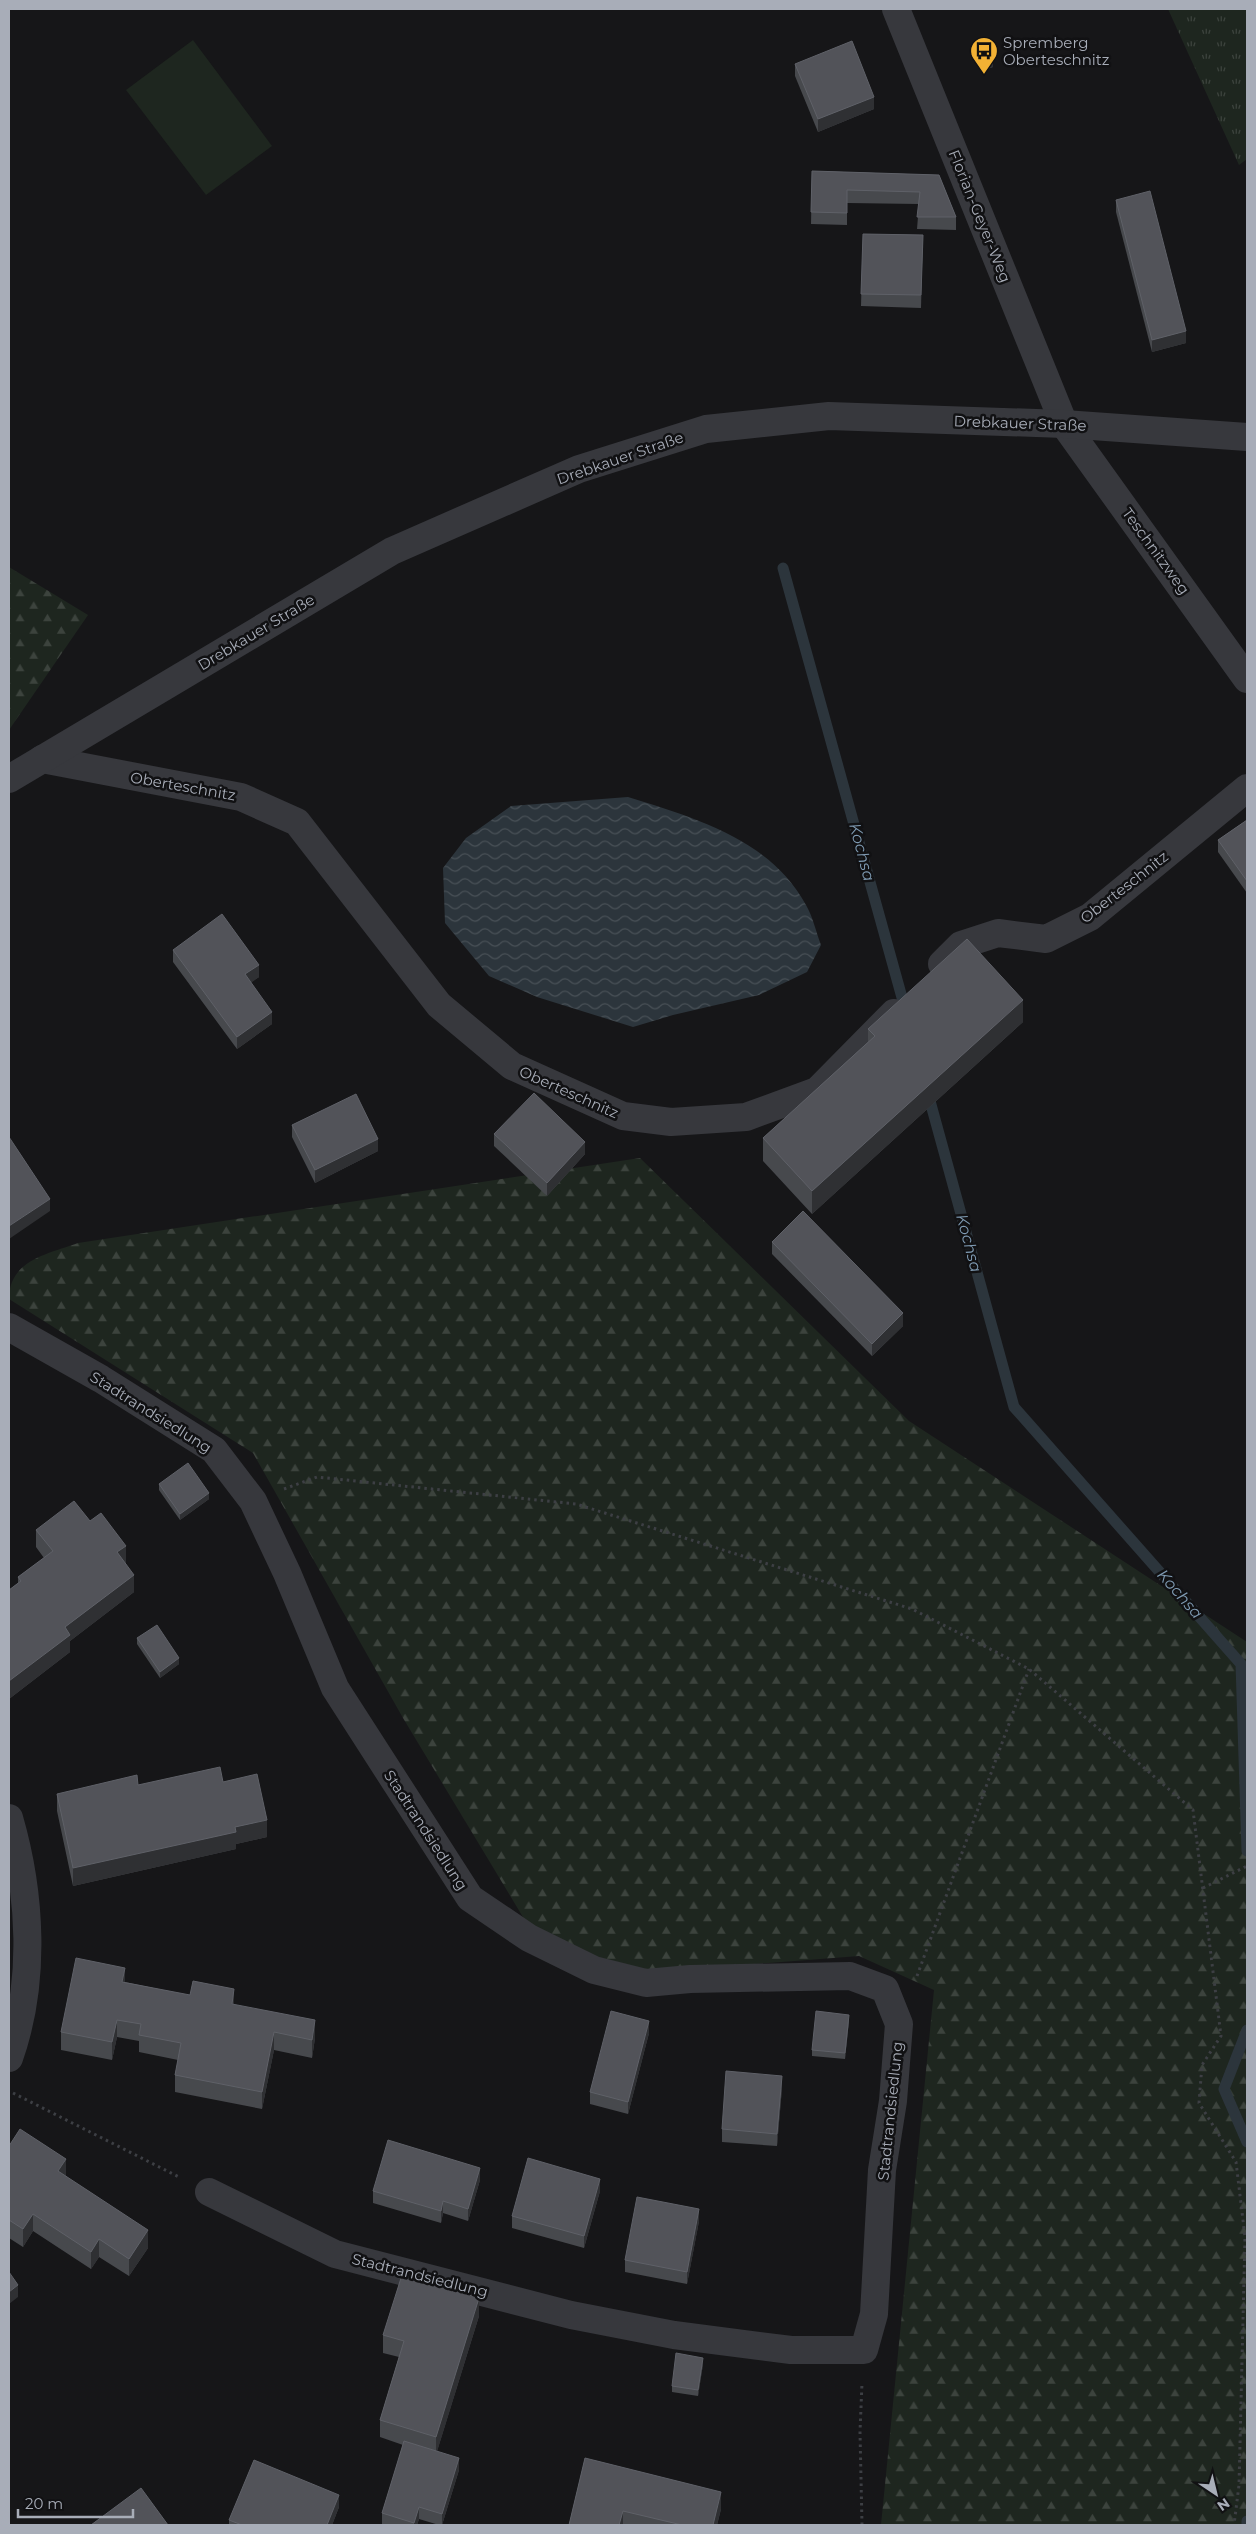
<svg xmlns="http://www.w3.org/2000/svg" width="1256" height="2534" viewBox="0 0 1256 2534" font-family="Montserrat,sans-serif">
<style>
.grass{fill:url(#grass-tufts)}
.forest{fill:url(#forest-firs)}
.pitch{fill:#1e261f}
.water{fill:url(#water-waves)}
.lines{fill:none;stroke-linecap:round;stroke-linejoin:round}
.stream{stroke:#2c353c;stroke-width:11}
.path{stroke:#3d3f44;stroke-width:3;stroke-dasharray:2.5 4;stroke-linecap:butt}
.minor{stroke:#37383d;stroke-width:28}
.wall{fill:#47494d}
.shaded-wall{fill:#2f3033}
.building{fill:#525359;stroke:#5f6168}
.labels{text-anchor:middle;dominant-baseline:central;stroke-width:5;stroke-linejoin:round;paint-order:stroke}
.poi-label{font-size:15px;fill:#a8adb8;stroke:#111113;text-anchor:start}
.street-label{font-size:15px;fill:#a8adb8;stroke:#111113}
.water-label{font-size:16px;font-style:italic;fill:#7f9bb3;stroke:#111113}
</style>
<defs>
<pattern id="grass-tufts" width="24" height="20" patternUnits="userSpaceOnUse" patternTransform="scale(1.25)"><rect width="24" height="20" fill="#1e261f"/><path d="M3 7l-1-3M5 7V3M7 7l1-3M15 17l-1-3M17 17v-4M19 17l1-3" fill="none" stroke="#3c433d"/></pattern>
<pattern id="forest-firs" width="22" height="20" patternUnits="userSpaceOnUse" patternTransform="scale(1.25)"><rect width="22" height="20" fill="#1e261f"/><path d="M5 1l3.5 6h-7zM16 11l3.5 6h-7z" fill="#3c433d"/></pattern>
<pattern id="water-waves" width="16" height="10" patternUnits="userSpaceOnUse" patternTransform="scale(1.25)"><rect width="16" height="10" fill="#2c353c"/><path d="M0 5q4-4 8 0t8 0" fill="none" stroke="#485056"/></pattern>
</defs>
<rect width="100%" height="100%" fill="#161618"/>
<!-- grass -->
<path class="grass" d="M1168,9h79v150l-8,6z"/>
<!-- forest -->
<g class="forest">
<path d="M9,567l79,48 -79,115z"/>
<path d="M640,1158l269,263 338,221v883h-366l53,-535 -75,-34 -219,17 -108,-41 -129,-214 -150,-265 -244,-154c0,-39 39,-45 69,-56z"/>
</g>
<!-- pitch -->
<path class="pitch" d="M193,40l79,106 -66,49 -80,-105z"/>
<!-- water -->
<path class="water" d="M628,797c67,21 142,42 178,108 7,12 10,27 15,40l-14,27 -48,23 -86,20 -40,12 -96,-30 -48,-21 -44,-53 -2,-55 23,-30 45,-32z"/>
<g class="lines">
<!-- stream -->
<g class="stream">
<path d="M783,568l123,444"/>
<path d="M927,1090l87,317 227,257 6,187"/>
<path d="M1247,2030l-23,59 23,53"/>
<path d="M1247,2525v-4"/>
</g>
<!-- path -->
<g class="path">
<path d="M284,1489l33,-12 259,27 336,105 117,60 164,141 28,226 -19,29 -3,38 37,59 9,75 -6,248 -5,40"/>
<path d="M1203,1888l44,-22"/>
<path d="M917,1976l112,-307"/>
<path d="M13,2093l166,84"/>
<path d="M862,2525l-2,-93 2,-49"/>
</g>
<!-- minor -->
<g class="minor">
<path d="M896,9l168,415 183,255"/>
<path d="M42,759l199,38 56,25 142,183 73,61 111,50 48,6 75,-5 71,-26 77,-78"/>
<path d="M9,779l383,-228 187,-82 127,-40 123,-13 235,8 183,13"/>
<path d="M942,964l19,-19 37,-12 48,6 44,-22 157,-129"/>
<path d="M9,1327l92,52 113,71 39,51 34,72 48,115 135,210 59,40 65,32 52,13 44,-4 160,-3 35,13 14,35 -6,77 -11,69 -8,144 -10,36h-73l-117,-15 -103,-20 -236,-61 -126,-62"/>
<path d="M9,1818c22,76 27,164 0,240"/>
</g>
</g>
<!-- wall -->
<g class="wall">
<path d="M973,45l20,22 -12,4 -8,-19z"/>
<path d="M795,64l79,45 -56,23 -23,-56z"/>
<path d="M812,171l127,4 17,42v13l-39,-1 2,-25 -72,-1v22l-36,-1z"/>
<path d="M1116,200l70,143 -34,9 -36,-140z"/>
<path d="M863,234l60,1 -2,73 -60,-2z"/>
<path d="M1247,820v73l-29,-41v-12z"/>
<path d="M173,950l86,27 -8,5 21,42 -35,25 -64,-87z"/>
<path d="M1023,1022l-211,192 -49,-53v-23l105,-96v-13z"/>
<path d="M292,1125l86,26 -63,32 -23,-46z"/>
<path d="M494,1134l91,20 -38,42 -53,-50z"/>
<path d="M772,1242l131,84 -31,30 -100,-102z"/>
<path d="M159,1484l50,15 -29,21 -21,-30z"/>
<path d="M90,1521l36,43 8,28 -64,49v11l-61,47v-109l9,-7v-6l26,-19 -8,-11v-17z"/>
<path d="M137,1638l42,26 -19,14 -23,-34z"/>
<path d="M223,1782l44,55 -31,7v5l-163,37 -16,-75v-17l81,-9z"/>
<path d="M125,1982l109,23 81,33 -3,20 -38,-8 -12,59 -87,-17v-17l3,-15 -39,-8v-11l-22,-4 -5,23 -51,-10v-18z"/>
<path d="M849,2021l-4,38 -33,-3v-6z"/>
<path d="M649,2033l-21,81 -38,-10v-12z"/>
<path d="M782,2088l-5,58 -55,-4v-13z"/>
<path d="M9,2146l57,30 82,72 -19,28 -30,-19 -8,12 -58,-38 -10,16 -14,-9z"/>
<path d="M480,2180l-12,41 -25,-8 -2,10 -68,-20v-12z"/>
<path d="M600,2191l-16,57 -72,-20v-12z"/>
<path d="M699,2221l-12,63 -62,-12v-12z"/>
<path d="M479,2316l-42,135 22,19 -17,55h-3l-20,-6 -2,6h-35v-12l21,-68 -23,-8v-17l19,-63 -16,-4v-18z"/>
<path d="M703,2364l-5,32 -26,-4v-6z"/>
<path d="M585,2458l136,51 -4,16h-148z"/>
<path d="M339,2507l-7,18h-103v-5z"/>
</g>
<!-- shaded-wall -->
<g class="shaded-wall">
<path d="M993,61v6l-12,4v-6z"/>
<path d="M874,97v12l-56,23v-13z"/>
<path d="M1186,331v12l-34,9v-12z"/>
<path d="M259,965v12l-14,10v-13z"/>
<path d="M1023,1000v22l-211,192v-23z"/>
<path d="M272,1012v12l-35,25v-12z"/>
<path d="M378,1139v12l-63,32v-13z"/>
<path d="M585,1142v12l-38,42v-13z"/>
<path d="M50,1199v12l-41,28v-13z"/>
<path d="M903,1313v13l-31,30v-12z"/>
<path d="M209,1493v6l-29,21v-6z"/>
<path d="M126,1546v18l-9,6v-18z"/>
<path d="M134,1575v17l-64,49v11l-61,47v-18l56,-54z"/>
<path d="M179,1658v6l-19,14v-6z"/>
<path d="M267,1820v17l-31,7v5l-163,37v-18l162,-41z"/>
<path d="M125,1968v18l-3,-4z"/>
<path d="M234,1989v18l-2,-3z"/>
<path d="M849,2015v6l-4,38v-6z"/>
<path d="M117,2020v17l-5,23v-18z"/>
<path d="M315,2020v18l-3,20v-18z"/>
<path d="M649,2021v12l-21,81v-12z"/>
<path d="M274,2032v18l-12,59v-17z"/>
<path d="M782,2076v12l-5,58v-12z"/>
<path d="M66,2159v18l-8,-6z"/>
<path d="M480,2168v12l-12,41v-12z"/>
<path d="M600,2179v12l-16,57v-12z"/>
<path d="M443,2201v12l-2,10v-12z"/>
<path d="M699,2209v12l-12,63v-12z"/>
<path d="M33,2214v17l-10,16v-18z"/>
<path d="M148,2230v18l-19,28v-17z"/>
<path d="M99,2239v18l-8,12v-17z"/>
<path d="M18,2285v12l-9,7v-12z"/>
<path d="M479,2298v18l-43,139v-18z"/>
<path d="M703,2358v6l-5,32v-6z"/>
<path d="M459,2458v12l-17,55v-11z"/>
<path d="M721,2492v17l-4,16h-4z"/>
<path d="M339,2495v12l-7,18h-5z"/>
<path d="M419,2507v12l-2,6h-3v-2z"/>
<path d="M623,2511v14h-4z"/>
</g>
<!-- building -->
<g class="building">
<path d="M852,41l22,56 -56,22 -23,-55z"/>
<path d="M985,41l8,20 -12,4 -8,-20z"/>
<path d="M812,171l127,4 17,42h-39l3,-25 -73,-2v23l-36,-1z"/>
<path d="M1150,191l36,140 -34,9 -36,-140z"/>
<path d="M863,234l60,1 -2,60 -60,-1z"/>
<path d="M1247,820v61l-29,-41z"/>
<path d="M222,914l37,51 -14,9 27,38 -35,25 -64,-87z"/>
<path d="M967,939l56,61 -211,191 -49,-53 112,-102 -7,-7z"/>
<path d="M534,1093l51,49 -38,41 -53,-49z"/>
<path d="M356,1094l22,45 -63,31 -23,-45z"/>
<path d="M9,1137l41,62 -41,27z"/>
<path d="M803,1211l100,102 -31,31 -100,-102z"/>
<path d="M188,1463l21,30 -29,21 -21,-30z"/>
<path d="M74,1501l16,20 11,-8 25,33 -9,6 17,23 -69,52 5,8 -61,46v-91l12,-9 -3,-4 35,-26 -17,-21z"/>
<path d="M157,1625l22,33 -19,14 -23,-34z"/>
<path d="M220,1767l3,15 34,-8 10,46 -32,7 1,5 -163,36 -16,-74 80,-19 1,10z"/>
<path d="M76,1958l49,10 -3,14 68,13 3,-14 41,8 -2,15 83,16 -3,20 -38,-8 -12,60 -87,-17 6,-32 -42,-8 2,-11 -24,-4 -5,22 -51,-10z"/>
<path d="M611,2011l38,10 -21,81 -38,-10z"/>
<path d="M816,2011l33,4 -4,38 -33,-3z"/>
<path d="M726,2071l56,5 -5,58 -55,-5z"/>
<path d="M20,2129l46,30 -8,12 90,59 -19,29 -30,-20 -8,13 -58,-38 -10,15 -14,-9v-74z"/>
<path d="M388,2140l92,28 -12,41 -25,-8 -2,10 -68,-20z"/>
<path d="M528,2158l72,21 -16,57 -72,-20z"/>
<path d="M637,2197l62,12 -12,63 -62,-12z"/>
<path d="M9,2272l9,13 -9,7z"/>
<path d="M402,2275l77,23 -43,139 -56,-17 24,-79 -21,-6z"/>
<path d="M676,2353l27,5 -5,32 -26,-4z"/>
<path d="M404,2441l55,17 -17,56 -23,-7 -5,16 -32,-10z"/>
<path d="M585,2458l136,34 -8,33h-31l-59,-14 -4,14h-50z"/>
<path d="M254,2460l85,35 -12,30h-85l-13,-5z"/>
<path d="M141,2488l27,37h-77z"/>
</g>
<!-- icons -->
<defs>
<symbol id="bus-pin" viewBox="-11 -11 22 30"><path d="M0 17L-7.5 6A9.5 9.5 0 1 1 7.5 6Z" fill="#f2b134" stroke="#111113"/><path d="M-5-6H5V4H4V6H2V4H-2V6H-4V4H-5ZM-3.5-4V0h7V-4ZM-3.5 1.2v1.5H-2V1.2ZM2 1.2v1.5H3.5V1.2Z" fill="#111"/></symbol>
</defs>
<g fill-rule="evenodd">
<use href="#bus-pin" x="968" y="35" width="32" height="43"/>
</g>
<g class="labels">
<!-- poi labels -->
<g class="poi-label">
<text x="1003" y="42">Spremberg<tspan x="1003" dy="17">Oberteschnitz</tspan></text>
</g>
<!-- street labels -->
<g class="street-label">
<text transform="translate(980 216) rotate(68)">Florian-Geyer-Weg</text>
<text transform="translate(1020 423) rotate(2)">Drebkauer Straße</text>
<text transform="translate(620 458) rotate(-19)">Drebkauer Straße</text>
<text transform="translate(1156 551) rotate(54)">Teschnitzweg</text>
<text transform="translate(256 632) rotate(-31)">Drebkauer Straße</text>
<text transform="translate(183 786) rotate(10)">Oberteschnitz</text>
<text transform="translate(1124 887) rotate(-38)">Oberteschnitz</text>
<text transform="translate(569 1092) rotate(24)">Oberteschnitz</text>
<text transform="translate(151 1412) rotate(32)">Stadtrandsiedlung</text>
<text transform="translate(426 1830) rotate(57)">Stadtrandsiedlung</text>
<text transform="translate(890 2111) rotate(-84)">Stadtrandsiedlung</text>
<text transform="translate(420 2275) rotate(14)">Stadtrandsiedlung</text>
</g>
<!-- water labels -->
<g class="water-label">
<text transform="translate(862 852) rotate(75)">Kochsa</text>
<text transform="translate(969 1243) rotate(75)">Kochsa</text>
<text transform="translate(1180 1594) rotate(49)">Kochsa</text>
</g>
</g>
<!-- border -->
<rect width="1256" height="2534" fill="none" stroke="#a8adb8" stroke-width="20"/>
<!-- north arrow -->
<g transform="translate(1216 2494) rotate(145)" stroke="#111113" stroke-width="4" paint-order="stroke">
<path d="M0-4L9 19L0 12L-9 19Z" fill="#a8adb8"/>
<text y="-8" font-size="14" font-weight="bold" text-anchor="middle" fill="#a8adb8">N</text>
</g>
<!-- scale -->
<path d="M18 2509v8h115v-8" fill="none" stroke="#a8adb8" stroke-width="2.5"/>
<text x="25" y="2509" font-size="15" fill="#a8adb8" stroke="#111113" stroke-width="4" paint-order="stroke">20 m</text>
</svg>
